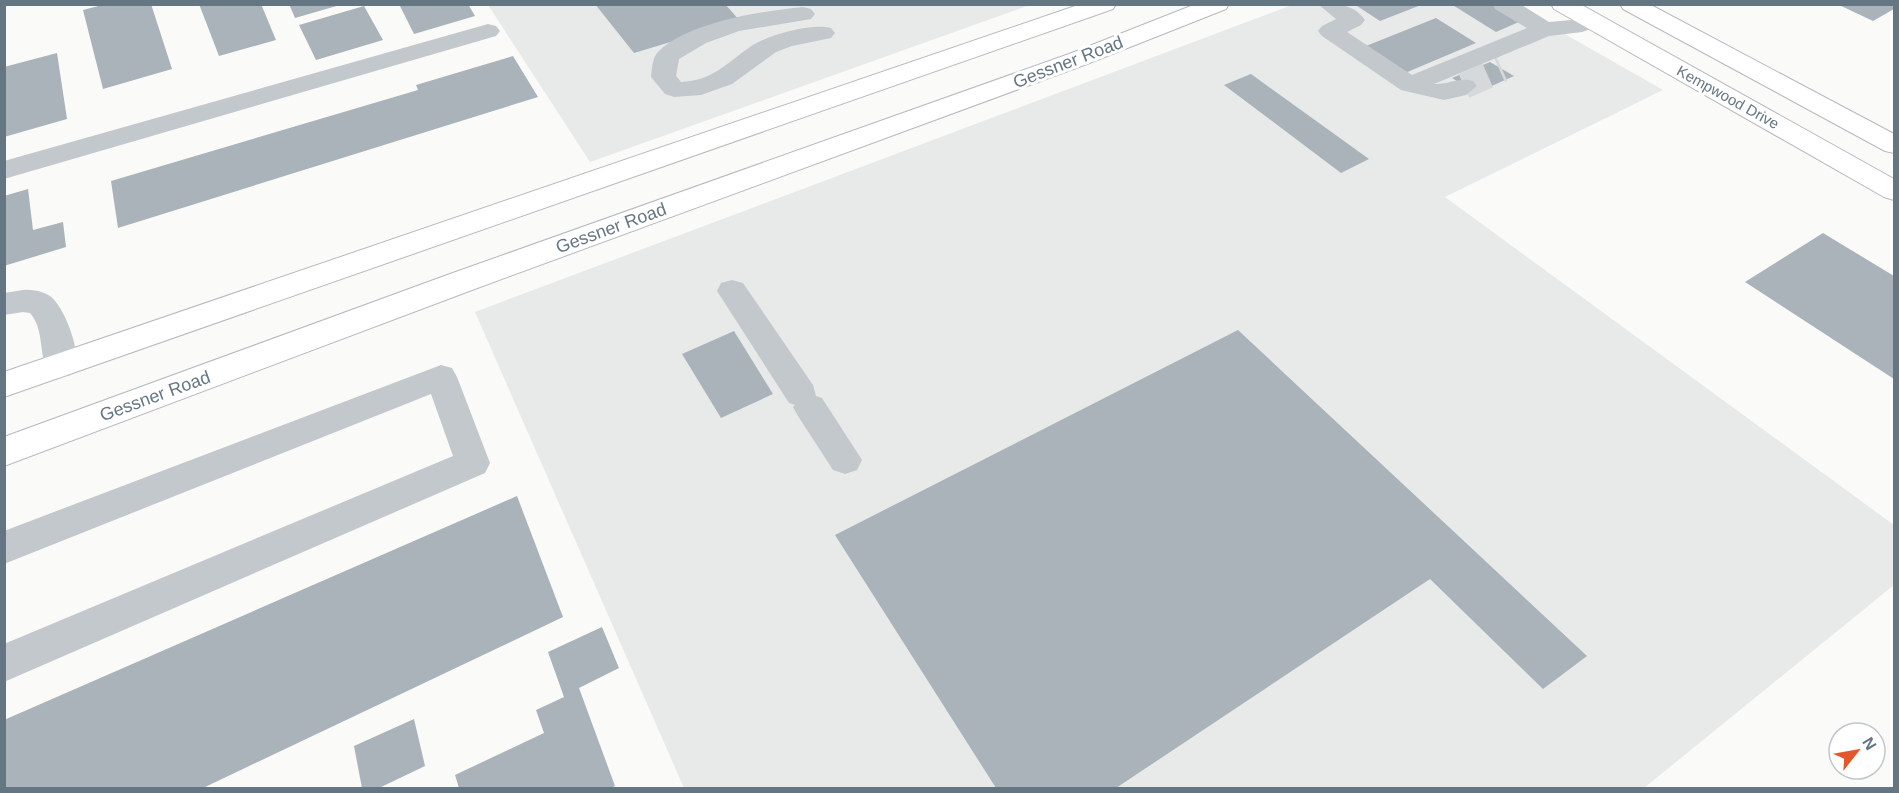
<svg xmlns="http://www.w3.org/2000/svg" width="1899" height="793" viewBox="0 0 1899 793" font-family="Arial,sans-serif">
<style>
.built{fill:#e8e9e9}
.building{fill:#aab3b9}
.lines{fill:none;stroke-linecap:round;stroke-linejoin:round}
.minor-tunnel{stroke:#d5d9db;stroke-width:26;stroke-dasharray:26 13;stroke-linecap:butt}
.major-casing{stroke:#b5babe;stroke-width:2}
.minor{fill:#c3c8cc;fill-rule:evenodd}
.major{fill:#fff;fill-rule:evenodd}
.labels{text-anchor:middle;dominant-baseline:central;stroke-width:6;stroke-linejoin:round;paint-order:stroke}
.far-street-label{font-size:15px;fill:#657683;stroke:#fff}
.street-label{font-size:18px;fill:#657683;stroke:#fff}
</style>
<rect width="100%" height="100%" fill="#fafaf8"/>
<!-- built -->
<g class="built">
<path d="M488,5h542l-440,157z"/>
<path d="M1292,5h222l149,85 -218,107 449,328v60l-250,203h-960l-209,-476z"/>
</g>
<!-- building -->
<g class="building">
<path d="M106,4h45l21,65 -69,20 -20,-79z"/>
<path d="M199,4h62l15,36 -57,16z"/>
<path d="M289,4h51v1l-45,13z"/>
<path d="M399,4h69l7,12 -61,18z"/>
<path d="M595,4h130l15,17 -106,32z"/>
<path d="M1354,4h67v1l-41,16z"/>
<path d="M1451,4h41l29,17 -25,11z"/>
<path d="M1837,4h57v5l-21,12z"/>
<path d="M364,6l19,34 -67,20 -17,-35z"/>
<path d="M1436,18l40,25 -71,30 -39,-27z"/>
<path d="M57,53l10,66 -63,18v-70z"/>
<path d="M513,56l25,41 -420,131 -7,-47 307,-91 -2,-5z"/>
<path d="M1490,62l24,14 -38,17 -24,-15z"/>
<path d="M1251,74l118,85 -28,14 -117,-88z"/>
<path d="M28,189l5,41 30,-8 3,25 -62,19v-70z"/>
<path d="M1823,233l71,43v103l-149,-97z"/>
<path d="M1238,330l349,326 -44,33 -113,-110 -314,209h-120l-161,-253z"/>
<path d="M734,331l39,63 -52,24 -39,-64z"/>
<path d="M517,496l46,121 -360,171h-199v-68z"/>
<path d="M602,627l17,41 -40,20 36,98 -4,2h-152l-4,-13 89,-42 -8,-23 28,-13 -16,-45z"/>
<path d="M414,719l11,47 -46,22h-17l-8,-42z"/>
</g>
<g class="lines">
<!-- minor-tunnel -->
<path class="minor-tunnel" d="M1464,86l38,-17"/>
<defs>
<g id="major">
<path d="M1081,4h35l-3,5 -1109,388v-25z"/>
<path d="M1196,4h33l-3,5 -139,55 -615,226 -468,176v-29l446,-163 619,-220z"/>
<path d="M1551,4h29l314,175v21l-10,-3 -330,-188z"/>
<path d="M1620,4h29l245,130v19l-9,-2 -262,-142z"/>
</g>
</defs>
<!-- major casing -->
<use href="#major" class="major-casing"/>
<!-- minor -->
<g class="minor">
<path d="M1318,4c18,0 35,-1 47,16l-4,5 -14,7 65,43 115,-47 -32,-19 -3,-5h28l29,18 22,-2 20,-6 8,2 4,5 -4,5 -17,6 -33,4 -115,48c14,1 25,-7 39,-3l4,5 -11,9 -22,5 -43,-10 -79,-54 -4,-5 4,-5 14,-7z"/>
<path d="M803,7l8,2 4,5 -4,5 -72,12 -33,12 -27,16 -3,17 5,6c31,-1 46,-19 69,-35 17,-12 62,-24 81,-19l4,5 -4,5 -39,8 -16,6 -44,32 -31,11 -27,2 -9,-3 -14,-17c1,-8 1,-20 8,-26 30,-29 104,-40 144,-44z"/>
<path d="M488,24l8,2 4,5 -4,5 -492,143v-18z"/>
<path d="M732,280l11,3 70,102 3,11 6,2 40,62 -5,10 -12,4 -12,-4 -35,-54 -5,-9 2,-2 -6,-2 -72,-112 4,-8z"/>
<path d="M23,290c9,-1 19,1 27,6 14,10 30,53 26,70 -1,3 -3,6 -5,9l-11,3 -11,-3c-11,-20 -4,-45 -19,-62l-7,-1 -19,3v-22z"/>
<path d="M441,365l11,3 5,9 33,86 -5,10 -481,209v-38l449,-188 -22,-62 -427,170v-33z"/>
</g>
<!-- major -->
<use href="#major" class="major"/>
</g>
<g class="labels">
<!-- far-street labels -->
<g class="far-street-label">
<text transform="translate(1728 97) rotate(29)">Kempwood Drive</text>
</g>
<!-- street labels -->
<g class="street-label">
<text transform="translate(1068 62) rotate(-21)">Gessner Road</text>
<text transform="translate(611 228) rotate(-20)">Gessner Road</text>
<text transform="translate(155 396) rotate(-20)">Gessner Road</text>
</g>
</g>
<!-- border -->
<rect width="1899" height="793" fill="none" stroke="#657683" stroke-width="12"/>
<!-- north arrow -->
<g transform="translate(1857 751) rotate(59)"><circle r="28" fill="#ffffff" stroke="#c1c8cd" stroke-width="1.5"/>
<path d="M0-4.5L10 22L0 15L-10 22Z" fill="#e4572e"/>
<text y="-9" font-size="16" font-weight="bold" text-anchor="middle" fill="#657683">N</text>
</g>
</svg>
